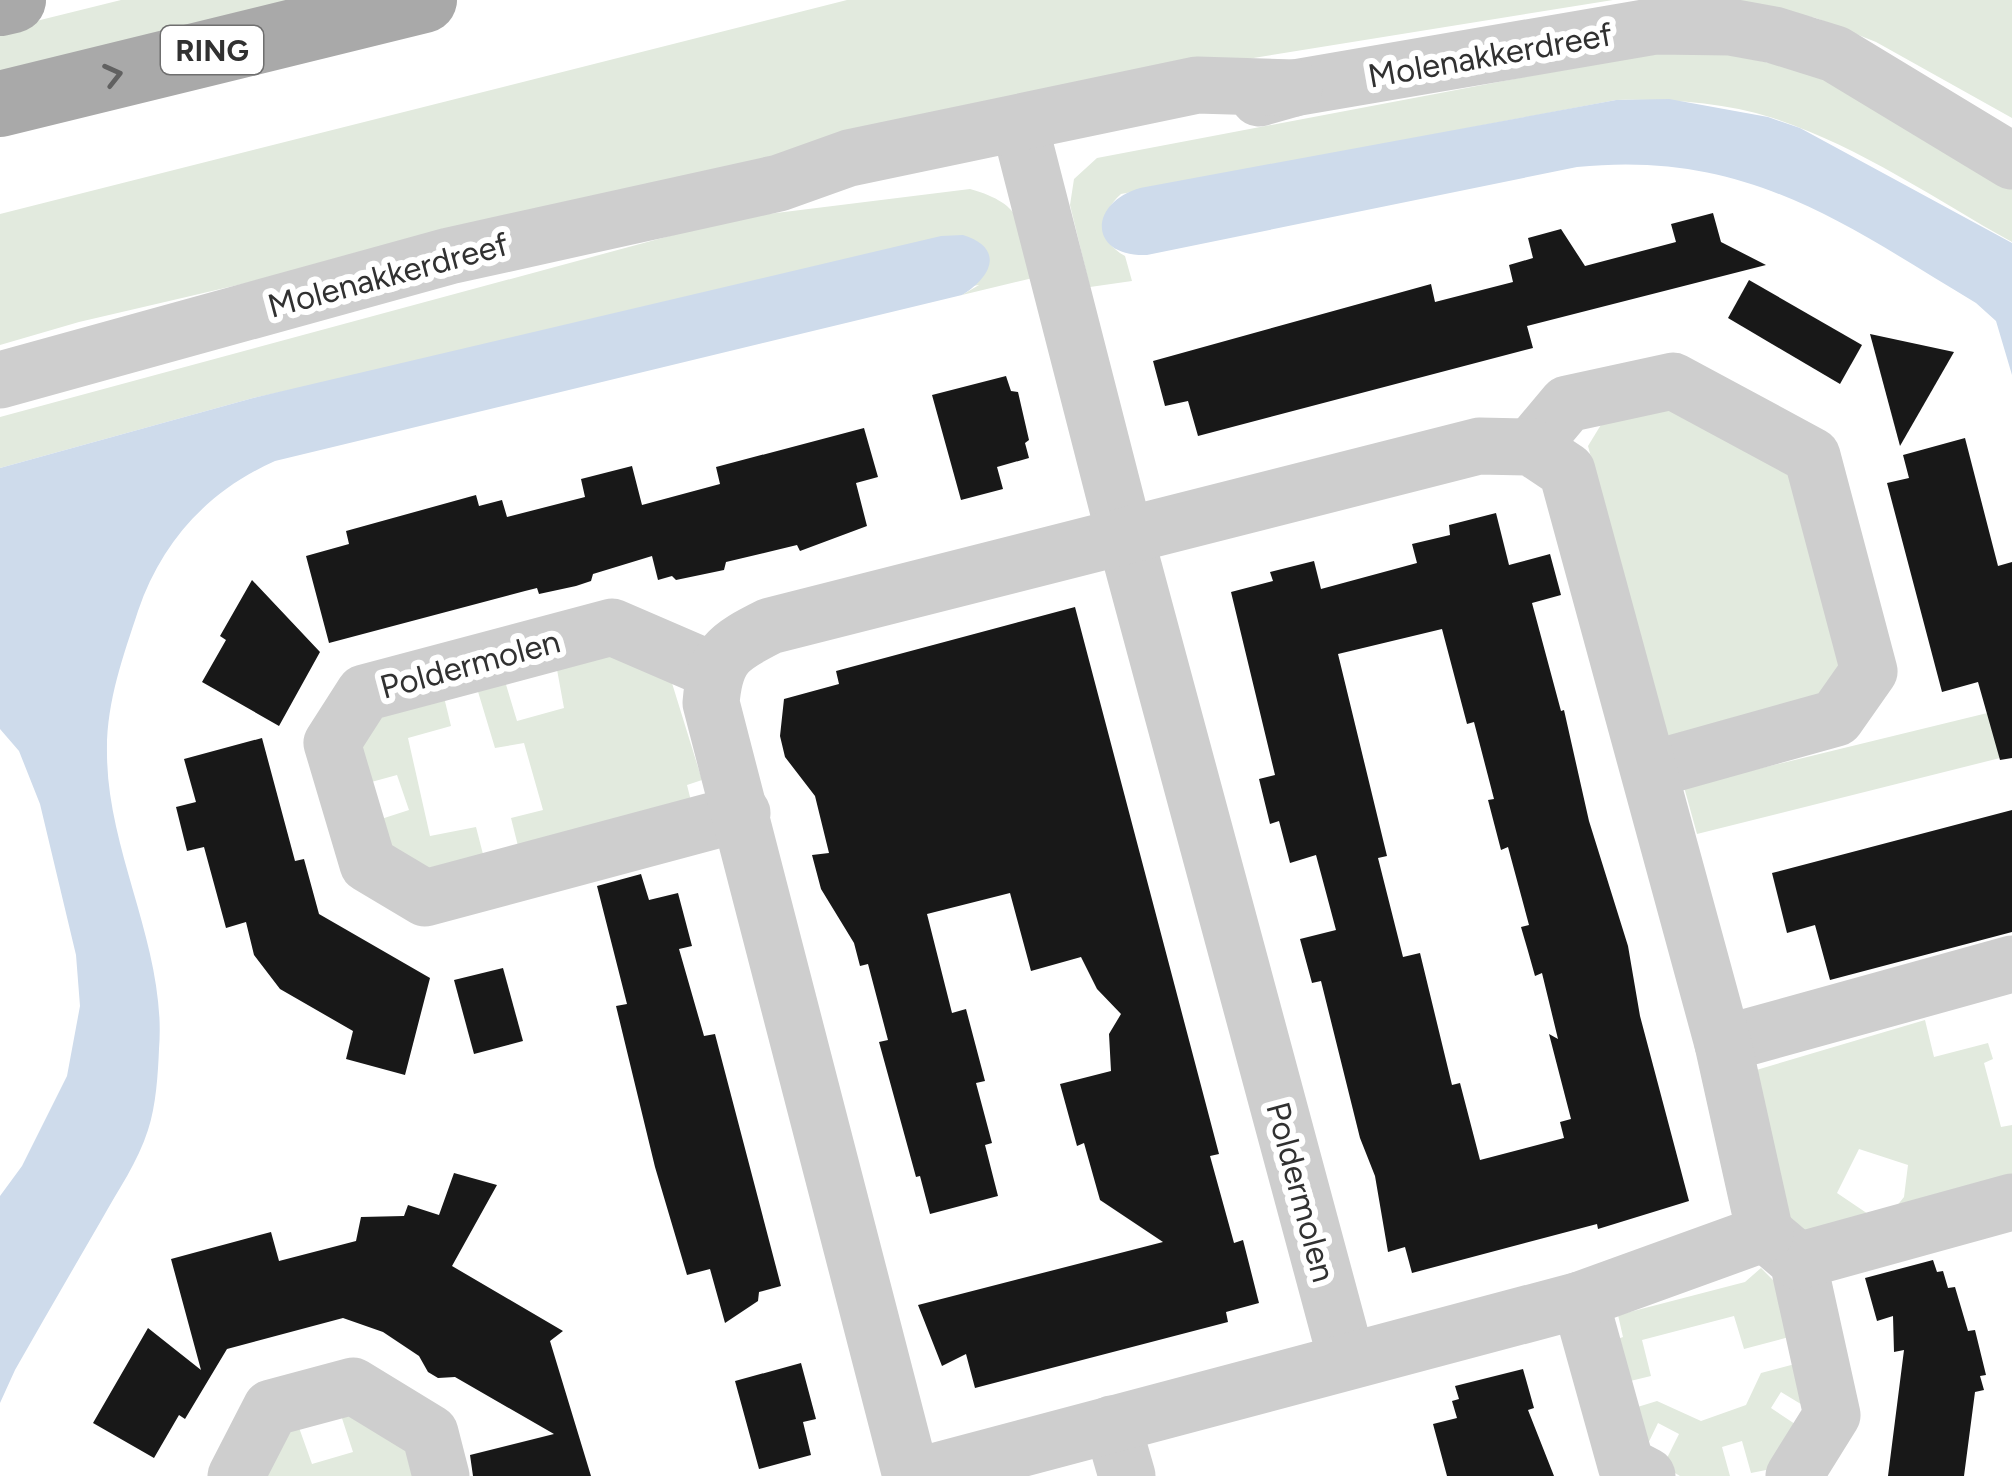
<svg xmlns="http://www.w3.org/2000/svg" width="2012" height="1476" viewBox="0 0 2012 1476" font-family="Figtree,sans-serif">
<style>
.green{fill:#e2eade}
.water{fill:#cedbeb}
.building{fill:#181818;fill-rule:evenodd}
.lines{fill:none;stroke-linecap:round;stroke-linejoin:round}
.minor{stroke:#cecece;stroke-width:57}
.major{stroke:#a9a9a9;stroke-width:66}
.oneway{stroke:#616161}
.labels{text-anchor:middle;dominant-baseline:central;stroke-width:12;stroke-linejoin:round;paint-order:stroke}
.shield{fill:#fff;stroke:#6f6f6f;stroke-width:3}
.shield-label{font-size:30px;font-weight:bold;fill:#313131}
.street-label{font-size:33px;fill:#313131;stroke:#fff}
</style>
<rect width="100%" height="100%" fill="#fff"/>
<!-- green -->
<g class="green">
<path d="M121,0h183l-304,76v-46z"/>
<path d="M847,0h766l-465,75 -765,176 -304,71 -79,23v-131z"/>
<path d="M1731,0h281v118l-136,-76 -60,-24z"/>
<path d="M1710,50l115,25 187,112v55c-77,-43 -155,-97 -239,-124 -51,-16 -104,-19 -157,-18l-495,94c-23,21 -24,46 4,62l7,25 -42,6 -20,-82 4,-26 23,-21 554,-105z"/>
<path d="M970,189c57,16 51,38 63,89l-71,17 17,-10 -642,95 -84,18 -253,70v-51l736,-199z"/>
<path d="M1666,400l135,78 53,191 -15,30 -171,45 -80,-298 22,-36z"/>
<path d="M612,651l55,16 35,113 -15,5 6,24 -174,41 -8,-32 32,-8 -19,-67 -29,5 -19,-63 28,-7 13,43 47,-13 -8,-44z"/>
<path d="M442,689l9,37 -43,12 22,98 46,-9 9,35 -66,17 -33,-20 -11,-38 34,-11 -12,-35 -33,9 -10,-37 19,-39z"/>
<path d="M2012,707v48l-315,79 -13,-47z"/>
<path d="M1925,1020l9,37 54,-14 5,16 -9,4 17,64 11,-2v54l-120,33 12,-15 4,-32 -49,-16 -22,44 37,25 -58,20 -28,-13 -35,-154z"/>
<path d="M1761,1268l14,14 14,55 -45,12 -10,-33 -92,24 9,36 -29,7 -10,-42 11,-4 -5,-22 127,-33z"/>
<path d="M1795,1364l14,45 -28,-17 -10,16 27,18 -22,42 -25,5 -9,-32 -20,6 8,29h-50l-17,-10 16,-32 -21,-11 -16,33 -11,-47 26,-8 44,20 45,-16 15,-32z"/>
<path d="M339,1409l77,38 7,29h-172l46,-54 15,42 41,-12z"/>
</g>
<!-- water -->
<g class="water">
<path d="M1669,99l99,18 32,11 212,115v132l-16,-54 -20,-18c-136,-82 -231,-153 -399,-136l-430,88c-59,2 -59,-52 -7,-67l476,-88z"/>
<path d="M963,235c42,13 29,42 -1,60l-687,166c-67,30 -113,80 -137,150 -15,46 -32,92 -31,142 0,100 60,195 52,296 -1,25 -3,57 -11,81 -10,32 -30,60 -46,89 -29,50 -58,100 -87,151l-15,33v-207l22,-30 45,-90 13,-70 -4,-51 -36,-151 -21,-53 -19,-22v-261l253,-70 688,-162z"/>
</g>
<!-- building -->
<g class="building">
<path d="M1713,213l8,29 45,23 -239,61 6,22 -335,88 -10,-35 -23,5 -12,-45 278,-77 4,18 78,-20 -4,-17 24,-7 -5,-20 33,-9 24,37 91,-24 -5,-18z"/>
<path d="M1749,280l113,65 -22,39 -112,-66z"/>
<path d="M1870,334l84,18 -54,94z"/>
<path d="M1006,376l5,15 7,1 11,48 -4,3 4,15 -32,9 6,22 -42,11 -29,-105z"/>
<path d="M864,428l14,49 -22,6 11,43 -67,25 -3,-6 -71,17 -2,8 -48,10 -4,-4 -14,4 -6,-24 -59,18 -2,7 -15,5 -37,8 -2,-6 -12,3 -196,52 -23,-87 43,-12 -3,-13 130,-36 3,11 23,-6 5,17 78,-20 -4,-18 51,-13 10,39 78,-21 -4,-17z"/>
<path d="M1965,438l33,128 14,-4v196l-12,2 -22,-78 -36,10 -55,-209 22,-5 -6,-23z"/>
<path d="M1496,513l13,52 41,-11 11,41 -29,8 29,108 3,-1 25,111 39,125 12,70 49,185 -91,28 -1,-5 -185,49 -7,-26 -17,5 -13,-76 -15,-38 -39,-157 -9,2 -12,-44 36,-9 -20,-75 -26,8 -11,-42 -9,3 -11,-45 16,-4 -44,-183 42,-11 -3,-9 44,-11 7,28 96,-26 -5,-19 38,-9 -1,-10zM1442,629l25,95 7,-2 20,77 -6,1 13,50 7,-3 21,78 -8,2 7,24 7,25 7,-3 16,66 -9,-5 22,85 -11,3 4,16 -84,22 -20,-77 -8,2 -32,-132 -17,4 -25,-99 9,-2 -49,-202z"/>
<path d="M252,580l68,72 -41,74 -77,-44 24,-42 -6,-4z"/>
<path d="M1075,607l144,547 -9,2 24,87 9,-3 16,63 -33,9 2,10 -253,66 -9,-34 -24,12 -24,-61 245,-63 -63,-42 -16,-57 -7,3 -17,-62 51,-13 -2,-37 12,-20 -24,-25 -16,-32 -50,14 -21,-78 -83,21 25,99 14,-4 19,72 -9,2 16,60 -7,2 13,51 -68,18 -10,-38 -4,1 -37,-135 9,-2 -20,-76 -8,2 -6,-23 -33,-54 -9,-34 17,-2 -14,-57 -30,-39 -5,-21 4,-37 55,-15 -3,-13z"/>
<path d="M262,738l33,123 9,-2 15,55 111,64 -25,97 -59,-16 7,-28 -73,-42 -26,-34 -8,-33 -20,6 -22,-81 -17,4 -11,-44 20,-5 -12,-43z"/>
<path d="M2012,810v122l-182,48 -15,-55 -28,8 -15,-60z"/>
<path d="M641,874l8,26 29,-7 14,53 -13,3 25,87 11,-2 66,252 -22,6 -1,9 -33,22 -15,-54 -23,6 -32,-108 -39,-161 11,-2 -30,-118z"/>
<path d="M503,968l20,73 -49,13 -20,-74z"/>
<path d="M454,1173l43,12 -45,81 111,65 -13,10 41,135h-118l-3,-21 84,-21 -99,-57 -17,1 -10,-6 -9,-16 -36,-24 -40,-14 -116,31 -42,70 -6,-4 -25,43 -61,-35 55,-95 53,42 -30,-111 100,-27 8,29 77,-20 5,-24 43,-1 4,-11 31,10z"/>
<path d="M1933,1260l4,12 6,-1 5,17 7,-1 13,44 7,-1 11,45 -6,1 4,14 -9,2 -11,84h-76l16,-126 -10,2 -1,-36 -16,5 -12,-43z"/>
<path d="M801,1363l15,56 -13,3 8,33 -52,14 -24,-88z"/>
<path d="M1523,1369l11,39 -6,2 26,66h-107l-14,-52 24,-6 -5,-17 7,-2 -4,-13z"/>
</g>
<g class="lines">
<!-- minor -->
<g class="minor">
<path d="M1259,98l35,-10 362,-62 74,1 44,8 61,19 177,107"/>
<path d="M1019,123l106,413 222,825"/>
<path d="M0,380l449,-124 330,-73 70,-25 348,-73 97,3"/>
<path d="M1531,447l36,-43 106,-23 139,75 57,215 -33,47 -186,52"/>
<path d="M714,671l-102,-44 -248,66 -32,50 36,121 57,34 317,-85"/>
<path d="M1723,1044l289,-80"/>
<path d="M1765,1233l33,28 34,154 -38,61"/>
<path d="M1798,1261l214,-59"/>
<path d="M1580,1300l46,165 21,11"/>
<path d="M1112,1424l15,52"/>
<path d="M236,1476l35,-68 82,-22 77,47 11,43"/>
<path d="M911,1476l-200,-773c4,-48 17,-56 59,-77l709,-180 52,1 36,24 156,573 42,189 -185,67 -662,176"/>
</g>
<!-- major -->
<g class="major">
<path d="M0,3l13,-3"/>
<path d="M0,104l424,-104"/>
</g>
</g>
<!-- one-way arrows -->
<defs><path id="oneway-chevron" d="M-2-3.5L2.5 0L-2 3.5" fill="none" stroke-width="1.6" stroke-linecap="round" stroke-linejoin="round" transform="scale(3)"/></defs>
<use class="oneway" href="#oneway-chevron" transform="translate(113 75) rotate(-14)"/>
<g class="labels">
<!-- shield labels -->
<rect class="shield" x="161" y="26" width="102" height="48" rx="9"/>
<g class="shield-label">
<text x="212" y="50">RING</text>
</g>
<!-- street labels -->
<g class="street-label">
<text transform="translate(1490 55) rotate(-10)">Molenakkerdreef</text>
<text transform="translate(388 275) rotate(-15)">Molenakkerdreef</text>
<text transform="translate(470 664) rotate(-15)">Poldermolen</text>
<text transform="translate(1301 1192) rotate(75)">Poldermolen</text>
</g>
</g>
</svg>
